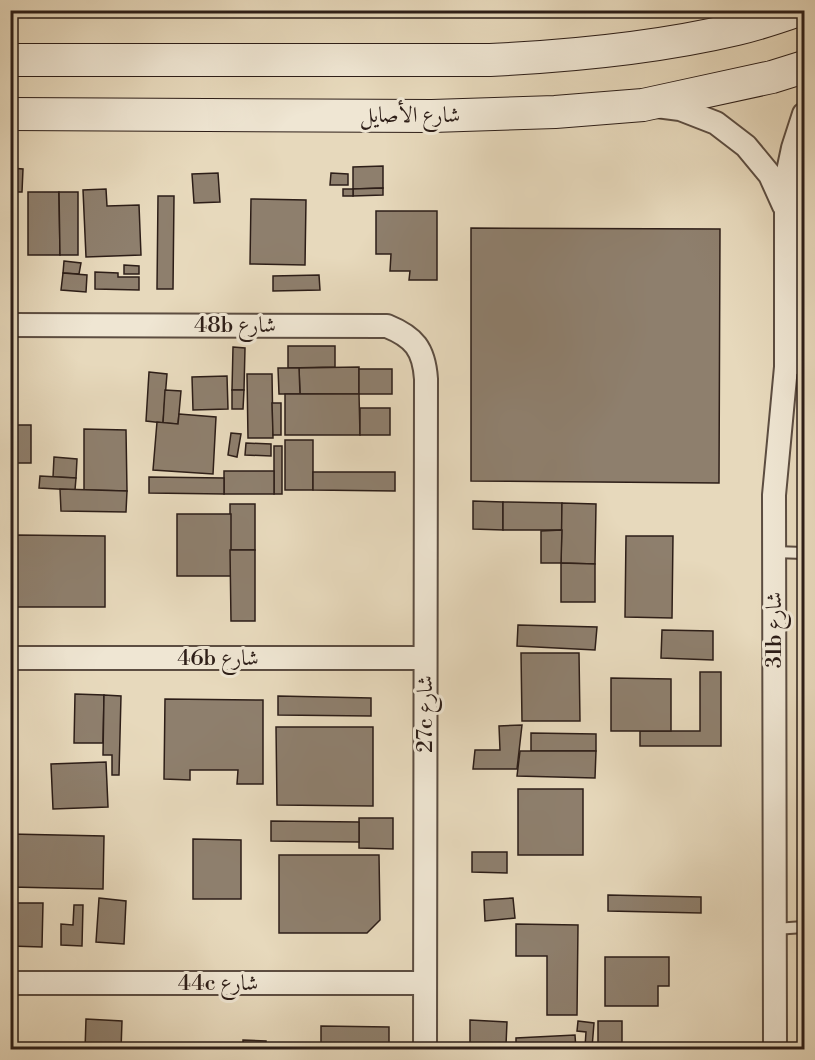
<svg xmlns="http://www.w3.org/2000/svg" width="815" height="1060" viewBox="0 0 815 1060" font-family="'Libre Bodoni',Amiri,serif">
<style>
.building{fill:#8e7f6d;stroke:#2d1e18;stroke-width:1.5}
.lines{fill:none;stroke-linecap:round;stroke-linejoin:round}
.lane-casing{stroke:#5c4d41;stroke-width:14}
.street-casing{stroke:#5c4d41;stroke-width:26}
.secondary-casing{stroke:#2d1e18;stroke-width:34}
.lane{stroke:#efe6d3;stroke-width:10}
.street{stroke:#efe6d3;stroke-width:22}
.secondary{stroke:#efe6d3;stroke-width:32}
.labels{text-anchor:middle;dominant-baseline:central;stroke-width:6;stroke-linejoin:round;paint-order:stroke}
.street-label{font-size:22px;fill:#2d1e18;stroke:#efe6d3}
</style>
<rect width="100%" height="100%" fill="#e7d9bc"/>
<filter id="stains"><feTurbulence type="fractalNoise" baseFrequency=".00333" numOctaves="4"/><feColorMatrix values="0 0 0 0 .2 0 0 0 0 .09 0 0 0 0 .02 0 0 0 .5 -.17"/></filter>
<radialGradient id="worn" r=".72"><stop offset=".6" stop-color="#630" stop-opacity="0"/><stop offset="1" stop-color="#630" stop-opacity=".3"/></radialGradient>
<!-- building -->
<g class="building">
<path d="M383,166v22l-30,1v-22z"/>
<path d="M10,168l13,1 -1,23h-12z"/>
<path d="M218,173l2,29 -26,1 -2,-29z"/>
<path d="M331,173l17,1v11h-18z"/>
<path d="M383,188v7l-30,1v-7z"/>
<path d="M106,189l1,17 32,-1 2,50 -55,2 -3,-67z"/>
<rect x="343" y="189" width="10" height="7"/>
<path d="M28,192h31l1,63h-32z"/>
<path d="M59,192h19v63h-18z"/>
<path d="M158,196h16l-1,93h-16z"/>
<path d="M251,199l55,1 -1,65 -55,-1z"/>
<path d="M376,211h61v69h-28l1,-9h-20l1,-17h-15z"/>
<path d="M471,228l249,1 -1,254 -248,-2z"/>
<path d="M64,261l17,2 -2,11 -16,-1z"/>
<rect x="10" y="262" width="6" height="25"/>
<path d="M124,265l15,1v8h-15z"/>
<path d="M95,272l23,1v4h21v13l-44,-1z"/>
<path d="M63,273l24,2 -1,17 -25,-2z"/>
<path d="M319,275l1,15 -47,1v-15z"/>
<path d="M288,346h47v21l-47,1z"/>
<path d="M233,347l12,1 -1,42h-12z"/>
<path d="M359,367v27h-59l-1,-26z"/>
<path d="M278,368h21l1,26h-21z"/>
<rect x="359" y="369" width="33" height="25"/>
<path d="M149,372l18,2 -4,49 -17,-2z"/>
<path d="M247,374h25l1,64h-25z"/>
<path d="M227,376l1,33 -35,1 -1,-33z"/>
<path d="M165,390l16,1 -3,33 -15,-1z"/>
<path d="M232,390h12l-1,19h-11z"/>
<path d="M285,394h74l1,41h-75z"/>
<path d="M10,398l2,27h19v38h-21z"/>
<path d="M272,403h9v32h-8z"/>
<rect x="360" y="408" width="30" height="27"/>
<path d="M179,414l37,3 -3,57 -60,-4 4,-48 21,2z"/>
<path d="M84,429l42,1 1,61 -43,-1z"/>
<path d="M231,433l10,1 -4,23 -9,-2z"/>
<rect x="285" y="440" width="28" height="50"/>
<path d="M246,443l25,1v12l-26,-1z"/>
<rect x="274" y="446" width="8" height="48"/>
<path d="M54,457l23,2 -1,19 -23,-1z"/>
<rect x="224" y="471" width="50" height="23"/>
<path d="M313,472h82v19l-82,-1z"/>
<path d="M40,476l36,2 -1,12 -36,-2z"/>
<path d="M149,477l75,1v16l-75,-1z"/>
<path d="M60,489l67,2 -1,21 -65,-1z"/>
<path d="M473,501l30,1v28l-30,-1z"/>
<path d="M503,502l59,1v27h-59z"/>
<path d="M562,503l34,1 -1,60 -34,-1z"/>
<rect x="230" y="504" width="25" height="46"/>
<rect x="177" y="514" width="54" height="62"/>
<path d="M562,530l-1,33h-20v-32z"/>
<path d="M16,535l89,1v71h-89z"/>
<path d="M626,536h47l-1,82 -47,-1z"/>
<path d="M230,550h25v71h-24z"/>
<path d="M561,563l34,1v38h-34z"/>
<path d="M518,625l79,2 -2,23 -78,-4z"/>
<path d="M662,630l51,1v29l-52,-2z"/>
<path d="M521,653h58l1,68h-58z"/>
<path d="M700,672h21v74h-81v-15h60z"/>
<path d="M611,678l60,1v52h-60z"/>
<path d="M75,694l29,1 -1,48h-29z"/>
<path d="M104,695l17,1 -2,79h-7v-20h-9z"/>
<path d="M278,696l93,2v18l-93,-1z"/>
<path d="M165,699l98,1v84h-26l1,-14h-48v10l-26,-1z"/>
<path d="M522,725l-5,44h-44l2,-19h25l-1,-24z"/>
<path d="M276,727h97v79l-96,-1z"/>
<path d="M531,733l65,1v17h-65z"/>
<path d="M520,751h76l-1,27 -78,-2z"/>
<path d="M106,762l2,45 -55,2 -2,-45z"/>
<rect x="518" y="789" width="65" height="66"/>
<path d="M359,818h34v31l-34,-1z"/>
<path d="M271,821l88,1v20l-88,-1z"/>
<path d="M10,834l94,2 -1,53 -93,-2z"/>
<path d="M193,839l48,1v59h-48z"/>
<path d="M472,852h35v21l-35,-1z"/>
<path d="M279,855h100l1,65 -13,13h-88z"/>
<path d="M608,895l93,2v16l-93,-2z"/>
<path d="M99,898l27,3 -2,43 -28,-2z"/>
<path d="M513,898l2,20 -30,3 -1,-21z"/>
<path d="M10,903h33l-1,44 -32,-1z"/>
<path d="M74,905h9l-1,41 -21,-1v-21l12,1z"/>
<path d="M516,924l62,1 -1,90h-30v-59h-31z"/>
<path d="M605,957h64v29h-11v20h-53z"/>
<path d="M86,1019l36,2 -1,29h-36z"/>
<path d="M470,1020l37,2 -1,23 -36,-2z"/>
<path d="M578,1021l16,2 -2,25 -7,-1 1,-15 -9,-1z"/>
<rect x="598" y="1021" width="24" height="22"/>
<path d="M321,1026l68,1v23h-68z"/>
<path d="M575,1035l1,15h-60v-12z"/>
<path d="M243,1040l23,1v9h-23z"/>
</g>
<g class="lines">
<defs>
<g id="lane">
<path d="M786,367l18,3"/>
<path d="M774,552l30,1"/>
<path d="M775,929l29,-2"/>
</g>
<g id="street">
<path d="M657,106l23,3 36,14 30,23 24,29 14,31"/>
<path d="M10,325l377,1c27,11 37,23 39,53l-1,671"/>
<path d="M10,658h415"/>
<path d="M10,983h415"/>
<path d="M775,1050l-1,-555 12,-128v-186l7,-33 11,-34"/>
</g>
<g id="secondary">
<path d="M10,60h480c83,-4 167,-12 247,-31 21,-5 42,-12 62,-19"/>
<path d="M10,114l422,2 123,-4 88,-7 129,-28 32,-10"/>
</g>
</defs>
<!-- lane casing -->
<use href="#lane" class="lane-casing"/>
<!-- street casing -->
<use href="#street" class="street-casing"/>
<!-- secondary casing -->
<use href="#secondary" class="secondary-casing"/>
<!-- lane -->
<use href="#lane" class="lane"/>
<!-- street -->
<use href="#street" class="street"/>
<!-- secondary -->
<use href="#secondary" class="secondary"/>
</g>
<g class="labels">
<!-- street labels -->
<g class="street-label">
<text x="410" y="115">شارع الأصايل</text>
<text x="235" y="325">48b شارع</text>
<text transform="translate(774 630) rotate(-90)">31b شارع</text>
<text x="218" y="658">46b شارع</text>
<text transform="translate(425 714) rotate(-90)">27c شارع</text>
<text x="218" y="983">44c شارع</text>
</g>
</g>
<!-- margin -->
<rect width="815" height="1060" fill="none" stroke="#e7d9bc" stroke-width="36"/>
<rect x="12" y="12" width="791" height="1036" fill="none" stroke="#2d1e18" stroke-width="3"/>
<rect x="18" y="18" width="779" height="1024" fill="none" stroke="#2d1e18" stroke-width="1.5"/>
<rect width="100%" height="100%" filter="url(#stains)"/>
<rect width="100%" height="100%" fill="url(#worn)"/>
</svg>
